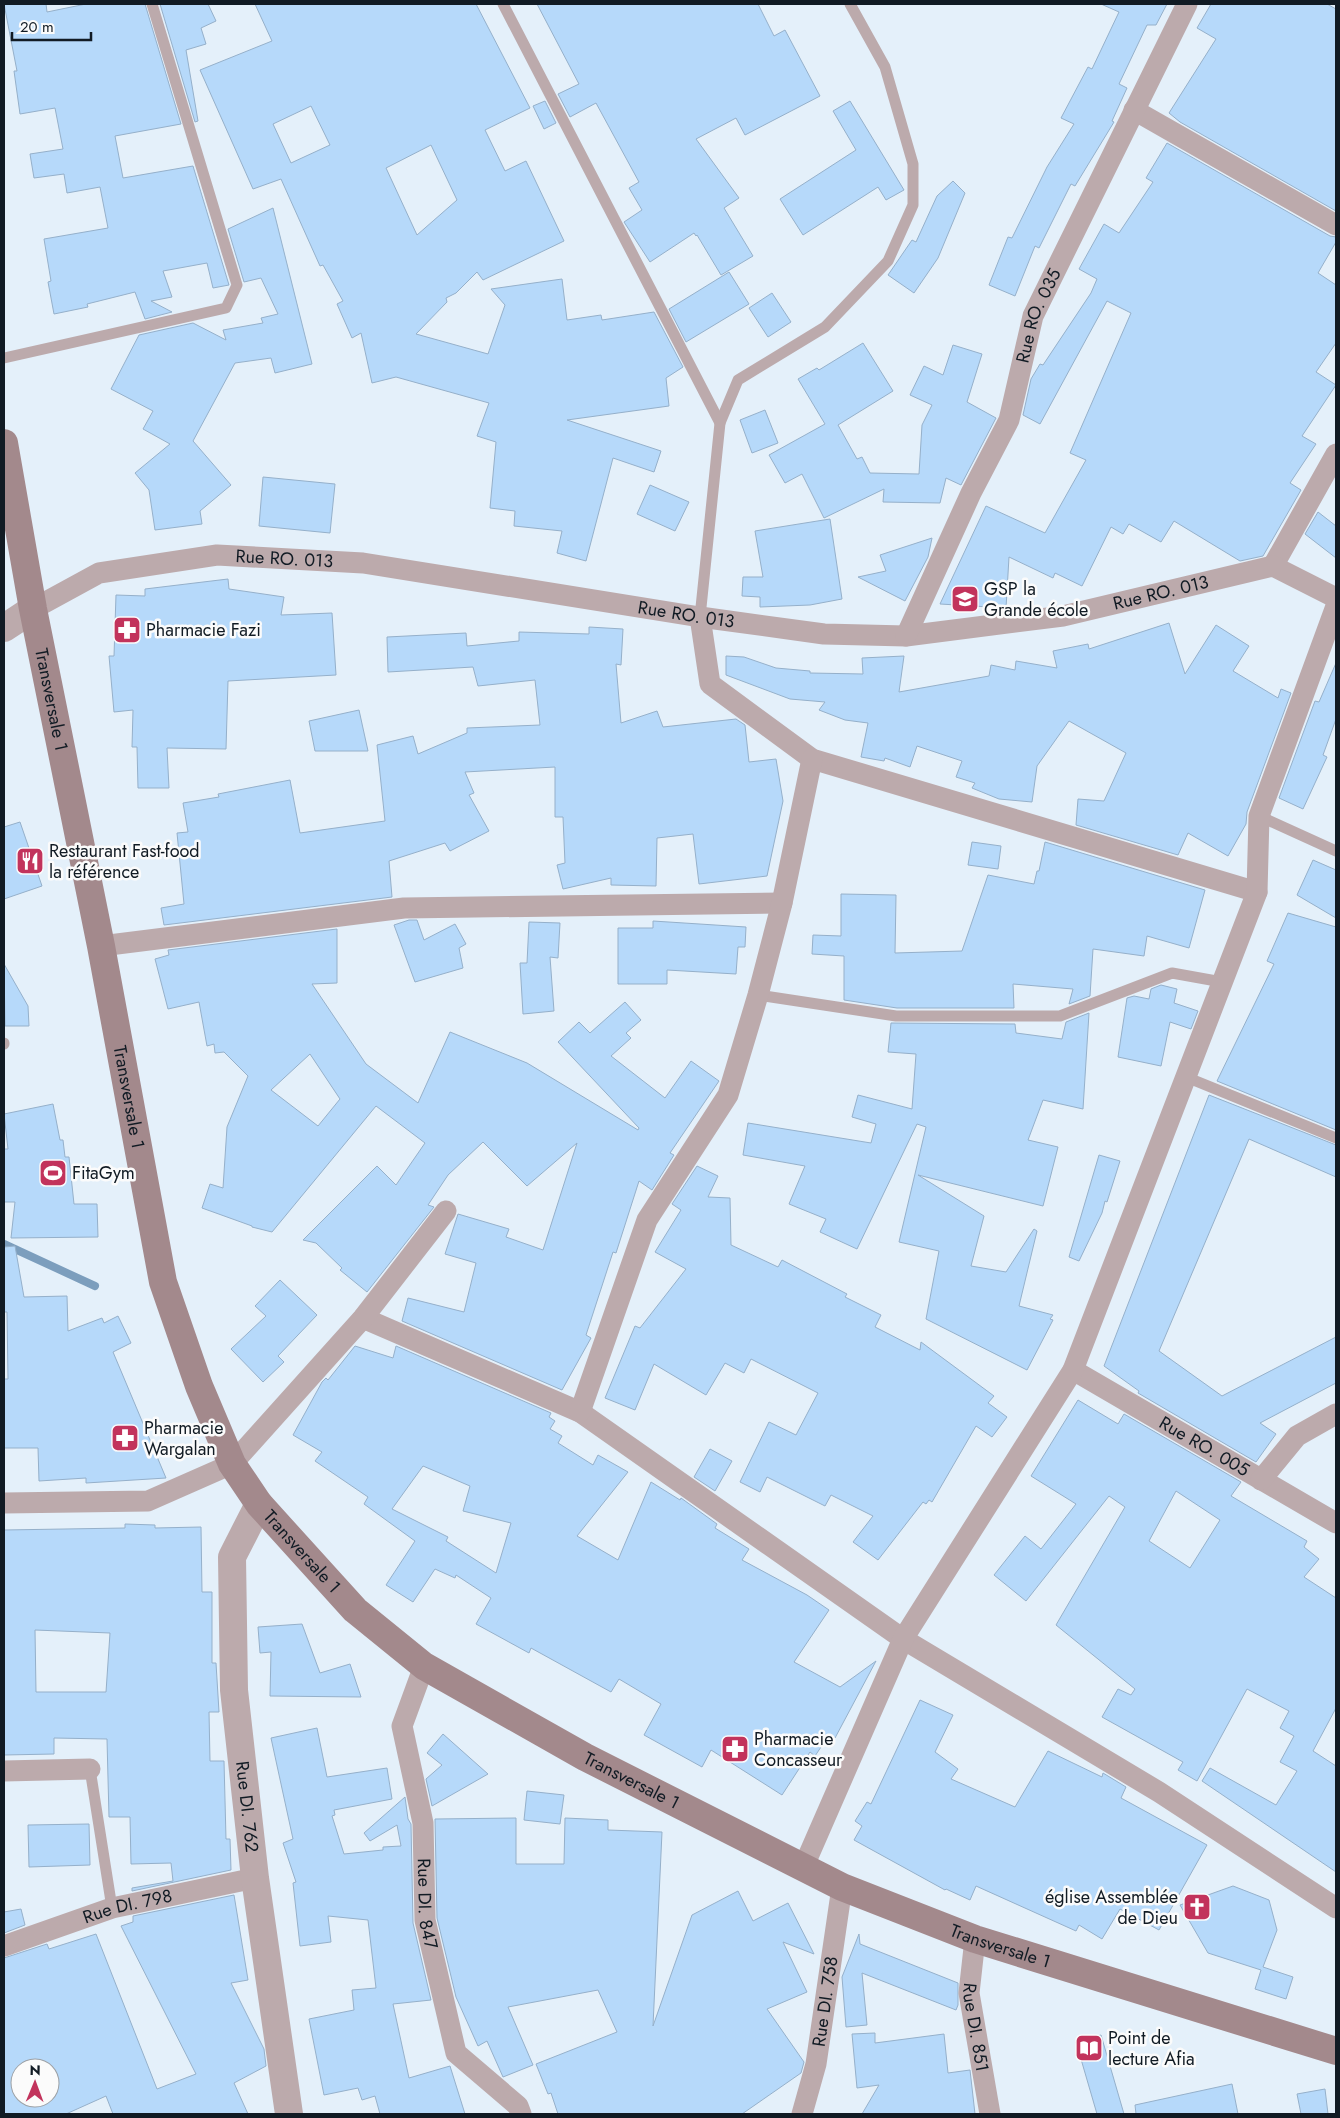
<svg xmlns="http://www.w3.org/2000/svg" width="1340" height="2118" viewBox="0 0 1340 2118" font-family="Jost,sans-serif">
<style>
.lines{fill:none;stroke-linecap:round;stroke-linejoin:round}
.stream{stroke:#7c9ebd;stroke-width:8}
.building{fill:#b6d9fa;stroke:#95b0ca;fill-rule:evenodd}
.service{stroke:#bcaaac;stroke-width:11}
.minor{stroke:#bcaaac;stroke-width:21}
.tertiary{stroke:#bcaaac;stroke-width:28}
.secondary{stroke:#a3898c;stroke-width:28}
.labels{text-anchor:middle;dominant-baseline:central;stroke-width:5;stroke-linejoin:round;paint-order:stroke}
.street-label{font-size:18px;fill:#111b24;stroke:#fbfbfb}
.poi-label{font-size:18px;fill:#111b24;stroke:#fbfbfb;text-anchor:start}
</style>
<rect width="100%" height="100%" fill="#e4f0fa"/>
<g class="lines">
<!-- stream -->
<path class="stream" d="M4,1244l91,42"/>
</g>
<!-- building -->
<g class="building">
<path d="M4,4h42l1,8 39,-8h59l36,120 -66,12 8,42 70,-12 36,119 -16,3 -6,-25 -44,8 9,26 -21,4 21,11 -27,7 -10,-27 -48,12 1,3 -34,7 -6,-32 3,-1 -7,-42 64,-11 -8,-41 -33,6 -3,-19 -30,4 -4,-24 33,-5 -8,-41 -35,6 -6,-43h3z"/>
<path d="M160,4h48l8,17 -15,7 5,16 -20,6 12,71 -3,1z"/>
<path d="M255,4h221l54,104 -45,22 20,41 21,-10 38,80 -81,39 -6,-8 -21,21 -10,5 1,4 -31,32 72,20 17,-49 -14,-16 71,-10 5,41 34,-5 1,5 52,-8 29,55 -17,11 3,28 -102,14 94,31 -7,21 -41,-14 -27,103 -29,-8 5,-22 -48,-5 1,-15 -25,-3 6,-66 -19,-6 12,-33 -93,-26 -24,6 -11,-50 -9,5 -15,-34 6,-3 -20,-36 -3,1 -39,-87 -28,10 -53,-119 72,-29zM311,106l19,39 -39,18 -18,-39zM431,145l26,55 -40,35 -31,-67z"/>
<path d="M537,4h221l16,32 11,-6 35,66 -75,39 -9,-17 -40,21 43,59 -15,10 29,48 -32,19 -24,-40 -1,1 -2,-3 -44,29 -26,-40 18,-12 -13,-22 10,-6 -43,-79 -26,14 -12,-23 21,-10z"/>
<path d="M1101,4h66l-11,21h-9l-28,59 8,4 -15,33 2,1 -39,64 -4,-2 -32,64 -4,-2 -20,50 -26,-11 19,-48 4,1 35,-71 27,-43 -13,-6 27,-51 4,2 27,-57z"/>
<path d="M1211,4h116l9,5v202l-156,-89 -11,-9 47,-74 -19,-11z"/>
<path d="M545,101l11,22 -12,6 -11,-23z"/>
<path d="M850,101l54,89 -18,10 -8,-13 -75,48 -23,-36 76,-49 -23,-39z"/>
<path d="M1167,143l163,93 6,1v5l-18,31 18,12v58l-20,29 20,13 -34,51 14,8 -26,39 11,7 -38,66 -23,5 -66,-40 -13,21 -32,-18 -6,10 -12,-7 -29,59 -27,-13 -2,5 -44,-21 -3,51 -66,-4 46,-98 59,27 41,-73 -16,-7 61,-140 -24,-12 -67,123 -17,-9 8,-36 9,-15 3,1 48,-72 6,-14 -18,-10 25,-45 15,9 34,-51 -7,-4z"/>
<path d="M953,181l12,12 -27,65 -24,35 -26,-18 24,-35 4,2 21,-46z"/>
<path d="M273,208l39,156 -37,9 -4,-15 -36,5 -42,78 38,44 -31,26 2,13 -47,6 -6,-40 -14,-17 35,-29 -27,-15 10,-18 -42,-22 28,-54 54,-12 33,17 -3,-10 40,-7 -2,-5 17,-4 -17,-36 -17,4 -16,-53z"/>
<path d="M729,272l20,32 -63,38 -17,-33z"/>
<path d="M772,293l19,29 -23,15 -19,-29z"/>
<path d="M863,343l30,48 -55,34 19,34 5,-2 8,16 49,1 3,-49 10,-20 -22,-10 14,-29 19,9 10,-30 29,9 -15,48 29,16 -35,67 -15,-7 -6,25 -57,-1 1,-13 -60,29 -22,-44 -17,9 -16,-28 56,-31 -27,-45 19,-11 2,2z"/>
<path d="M765,410l13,33 -26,10 -12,-33z"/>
<path d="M263,477l72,7 -5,49 -71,-7z"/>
<path d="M650,485l39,17 -14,29 -38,-17z"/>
<path d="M1318,512l18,14v32l-31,-24z"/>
<path d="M830,519l12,80 -32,6 -50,2v-10l-18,-1 1,-19h20l-8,-46z"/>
<path d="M932,538l-4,19 -23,44 -47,-24 28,-6 -6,-16z"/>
<path d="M228,579l1,10 55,8 -3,18 51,-2 4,62 -108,6 -2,68 -59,-1 2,40h-31l-1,-41h-5l1,-37 -19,2 -5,-56h5l2,-61 29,1v-7z"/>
<path d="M1169,623l16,51 31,-49 33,21 -16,25 45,27 3,-9 10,4 -44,119 -1,12 -18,32 -40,-23 -10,22 -102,-30 2,-26 26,2 22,-48 -57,-32 -32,45 -5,36 -33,-3 -27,-11 3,-5 -19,-6 6,-16 -45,-15 -7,21 -25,-9 -1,3 -23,-4 7,-34 -23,-3 -26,-10 6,-8 -35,-3 -64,-24v-19l18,1 32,11 34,3v2l53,1 -1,-16 42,-2 -5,36 90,-16 2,-11 24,5 1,-9 41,7 -4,-17 35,-7 1,5z"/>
<path d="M589,627l34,2 -2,36 -5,-1 5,59 36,-12 6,16 73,-8 9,6 4,37 27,-3 7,42 -16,75 -68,8 -6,-50 -36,4 -1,48 -45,-1v-7l-48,11 -6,-24 8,-2 -2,-46h-8v-50l-90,5 9,21 -5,2 20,36 -39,20 -5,-8 -56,18 3,36 -228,28 -3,-17 23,-4 -7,-71 11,-1 -5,-29 36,-6 -1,-3 72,-14 10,53 85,-12 -8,-76 36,-9 5,18 49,-21v-5l73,-3 -5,-45 -57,6 -5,-19 -85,5 -1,-35 79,-4 1,13 52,-5v-9l70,2z"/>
<path d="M1336,663v56l-13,36 4,2 -24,52 -24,-11 36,-97 4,1z"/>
<path d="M359,710l9,41h-53l-6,-30z"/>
<path d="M20,822l22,64 -38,13v-72z"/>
<path d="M972,842l29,4 -3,23 -30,-4z"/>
<path d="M1045,842l160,48 -16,58 -42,-12 -3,20 -51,-7 -3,47 -21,8 4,-15 -60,-5 1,24h-117l-53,-8v-44l-32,-2 1,-19 28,1v-42l55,1 -1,58 67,-2 26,-76 46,9 3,-13h2z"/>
<path d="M1313,860l23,10v48l-39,-23z"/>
<path d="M1288,913l48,14v203l-119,-49 57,-117 -7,-3z"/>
<path d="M409,920h8l7,20 31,-16 11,20 -7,4 4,20 -48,14 -21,-57z"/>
<path d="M653,921l93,6 -1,20h-7l-2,27 -69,-4v14h-49v-56h35z"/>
<path d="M529,922l31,1 -2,35 -8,-1 4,54 -31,3 -3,-51h7z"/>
<path d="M337,929v54l-25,1 54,80 52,39 32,-71 77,31 111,67 1,-2 -81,-86 21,-20 11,11 35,-31 16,18 -15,13 5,5 -20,18 54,42 26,-37 28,20 -49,72 4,2 -22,35 -13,-9 -23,72 -3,-1 -27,83 5,3 -29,52 -160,-69 6,-23 56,14 12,-49 -31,-9 13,-40 51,15 -3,8 37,13 34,-107 -50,43 -44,-44 -35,33 -20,30 6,2 -67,85 -27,-22 2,-2 -26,-25 -13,-3 74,-74 19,19 29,-42 -49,-37 -104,126 -20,-5v-1l-50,-18 8,-24 13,4 4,-61 21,-51 -24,-24 -9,1 -1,-9 -7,2 -8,-44 -31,7 -13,-50 14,-4 -1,-5zM310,1054l30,45 -22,27 -47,-36z"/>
<path d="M4,964l24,42 1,20h-24z"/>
<path d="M1161,985l16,4 -3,14 24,8 -7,18 -21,-7 -9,44 -43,-9 9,-59 7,-2 15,3 2,-10z"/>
<path d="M1089,1013l-6,96 -40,-9 -15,40 30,7 -15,59 -125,-31 66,41 -13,50 35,6 28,-43 3,2 -18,75 34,9 -3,4 3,1 -26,50 -101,-51 13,-68 -40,-9 27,-115 -9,-3 -60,125 -37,-17 6,-13 -37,-15 16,-38 -62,-11 5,-32 123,20 5,-19 -24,-7 6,-22 54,14 4,-55 -28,-2 3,-29 124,1 1,9 46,6 4,-17z"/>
<path d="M1209,1095l127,50v32l-87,-38 -90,212 63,45 114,-59v46l-76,40 16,11 -20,28 -118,-69 1,-2 -35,-25z"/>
<path d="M53,1104l7,36h3l2,17h4l5,47h23l1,33 -87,1 4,-36h-11v-53h4l-4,-35z"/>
<path d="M1099,1155l21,6 -13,41 -2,-1 -3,12 -23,48 -10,-4z"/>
<path d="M697,1166l21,10 -10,21 22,1 1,47 47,22 4,-7 65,34 -2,3 36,18 -6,12 45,23 1,-8 73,54 -6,7 19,14 -15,20 -16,-11 -44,76 -3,-2 -3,4 -3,-2 -45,58 -25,-18 20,-26 -42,-21 -6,11 -58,-29 -7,15 -20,-10 29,-60 27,13 22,-42 -67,-34 -7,14 -19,-10 -19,32 -52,-31 -19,46 -30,-12 30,-72 5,2 46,-59 -31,-17 26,-42 -9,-6z"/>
<path d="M15,1246l9,51 43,-1 1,35 34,-13 2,5 14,-7 13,27 -18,9 53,126 -80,5v-5l-47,3 -1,-33h-34v-69h4l-1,-67h-3v-65z"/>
<path d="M280,1280l37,35 -39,41 6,6 -21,20 -32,-33 35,-33 -11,-10z"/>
<path d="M355,1346l38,12 3,-12 155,67 -2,4 6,4 -5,8 12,7 -4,7 35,22 5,-10 30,17 -51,64 41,24 33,-78 29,18 1,-2 36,26 -2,4 34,21 -7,11 65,35 22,15 -35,52 46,25 36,-26 -41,77 -6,-3 -14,21 -5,-4 -28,43 -71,-45 -9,17 -58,-32 17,-31 -42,-25 -8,13 -80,-44 -2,5 -53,-29 15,-26 -35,-23 -1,3 -20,-9 -22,33 -27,-17 29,-44 -51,-37 4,-7 -53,-36 7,-9 -29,-17 29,-53 4,-4 2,2zM423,1466l47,20 -7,25 48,12 -15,50 -50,-32 2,-4 -56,-28z"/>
<path d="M1078,1400l40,24 6,-10 117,68 -10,14 76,45 -3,6 15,12 -15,18 32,21v110l-23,43 23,15v106l-134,-91 8,-13 66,37 21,-34 -17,-9 14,-26 -14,-8 9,-17 -42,-22 -50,92 -19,-11 5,-8 -81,-45 16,-28 13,6 4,-6 -79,-64 69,-118 -16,-11 -83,105 -32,-26 31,-39 16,13 35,-45 -45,-28zM1176,1491l44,29 -30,48 -41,-27z"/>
<path d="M710,1449l22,12 -17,30 -21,-14z"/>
<path d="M125,1524l30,1v3l46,-1 1,65h10v71h4l3,49h-10l1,49h14l2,78h4l1,31 -99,21v-3l41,-7 -2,-18 -40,1 -1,-47h-21l-2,-78 -53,-1v16l-50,1v-225l121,-2zM35,1630l75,3 -4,59h-70z"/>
<path d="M302,1624l18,49 30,-9 11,33 -91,-1 1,-44 -11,1 -2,-26z"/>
<path d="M920,1700l33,15 -18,37 23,17 -7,10 64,28 33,-56 54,26 1,-4 23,14 -5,11 86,47 -48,85 -39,-21 -18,30 -23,-14 -3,6 -100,-45 -6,14 -24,-11 -1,1 -91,-50 8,-14 -7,-5 12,-19 4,2z"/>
<path d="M317,1728l10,49 60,-9 5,31 -58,11 1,5 -3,1 12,38 39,-4v-3l18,-1 -4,-21 -27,16 -6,-8 41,-36 3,22 3,5 2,99 18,77 -38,4 16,74 41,-12 15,48h-85l-5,-18 -13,4 -4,-12 -34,7 -15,-76 45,-9 -2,-20 24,-2 -8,-68 -40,-4 3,26 -31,4 -7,-63 3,-1 -13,-39 10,-4 -22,-101z"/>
<path d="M443,1734l45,40 -56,32 -6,-27 16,-14 -15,-12z"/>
<path d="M527,1791l37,4 -4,29 -36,-4z"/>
<path d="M516,1818v46h48l1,-46 43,2v10l54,2 -9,194 39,-111 46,-24 15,30 35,-18 26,51 -31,-12 24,50 -40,17 37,53 -3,11 -59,41h-184l-7,-21 -3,1 -12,-30 81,-32 -19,-42 -90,17 25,58 -30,12 -16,-36 -9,5 -22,-49 -19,-79 -2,-99z"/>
<path d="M89,1824l1,41 -61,2 -1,-42z"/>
<path d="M1233,1886l36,14 8,30 -14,37 30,10 -7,22 -31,-10 6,-19 -53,-17 -28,-48z"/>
<path d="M234,1895l14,85 -17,3 33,66 2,17 -32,17 14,31h-135l-7,-18 -40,18h-62v-156l43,-14 2,5 47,-15 61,155 39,-15 -75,-148 12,-4v-6zM20,2068h30v30h-30z"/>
<path d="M21,1909l4,16 -21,8v-21z"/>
<path d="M859,1934l1,10 98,39v22l-2,5 -94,-37 5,52 -21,2 -4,-50z"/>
<path d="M875,2033v10l69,-9 4,39 22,-3 5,44h-113l17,-29 -22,3 -5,-54z"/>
<path d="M1101,2035l23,79h-27l-21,-72z"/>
<path d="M1232,2084l6,30h-102l-1,-9z"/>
<path d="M1325,2089l3,25h-27l-4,-20z"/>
</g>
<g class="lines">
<!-- service -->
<g class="service">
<path d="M503,4l217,419"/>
<path d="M4,358l222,-50 11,-23 -85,-281"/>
<path d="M700,617l20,-194 18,-43 87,-53 63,-66 25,-56v-41l-28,-97 -35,-63"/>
<path d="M1259,816l77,35"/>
<path d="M758,995l138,21h164l112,-43 50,9"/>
<path d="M4,1043v1"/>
<path d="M1186,1077l150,61"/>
<path d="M90,1769l22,139"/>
</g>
<!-- minor -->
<g class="minor">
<path d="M1134,110l202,115"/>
<path d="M1273,566l63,-112"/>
<path id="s1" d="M33,609l66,-36 118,-18 146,8 337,54 124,17 82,2 157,-20 210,-50 63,32"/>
<path d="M700,617l10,67 102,75 445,133"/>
<path id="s2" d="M906,636l65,-143 38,-73 24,-104 154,-312"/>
<path d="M101,946l303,-38 378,-5"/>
<path d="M363,1318l217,94 323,227 256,153 177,116"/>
<path id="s3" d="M1073,1370l263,153"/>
<path d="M580,1412l67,-192 81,-125 30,-100 24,-92 30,-144"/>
<path d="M1261,1480l36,-44 39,-22"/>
<path d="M4,1503l144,-2 84,-37 131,-146 83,-107"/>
<path id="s4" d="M424,1666l-22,60 21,97 2,97 31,133 62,53 3,8"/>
<path d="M4,1771l86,-2"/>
<path d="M803,1868l100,-229 170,-269 184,-478 2,-76 77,-210"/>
<path id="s5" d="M975,1939l-6,54 21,121"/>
<path id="s6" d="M4,1946l108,-38 143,-30"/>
<path id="s7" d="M802,2114l14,-50 26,-177"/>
</g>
<!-- tertiary -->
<g class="tertiary">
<path d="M4,628l29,-19"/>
<path id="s8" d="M259,1504l-27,53 2,133 21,188 34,236"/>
</g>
<!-- secondary -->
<path class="secondary" id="s9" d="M4,443l29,166 68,337 62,336 36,104 33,78 27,40 96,106 69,56 161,91 257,130 133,52 361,112"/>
</g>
<!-- icons -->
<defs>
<symbol id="school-square" viewBox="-11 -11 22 22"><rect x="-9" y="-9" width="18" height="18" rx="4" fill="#c2335c" stroke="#fbfbfb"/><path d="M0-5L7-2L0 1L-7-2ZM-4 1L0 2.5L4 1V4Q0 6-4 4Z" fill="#fff"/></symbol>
<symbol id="pharmacy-square" viewBox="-11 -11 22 22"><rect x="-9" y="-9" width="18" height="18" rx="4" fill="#c2335c" stroke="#fbfbfb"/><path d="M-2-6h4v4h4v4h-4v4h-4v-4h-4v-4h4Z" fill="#fff"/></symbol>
<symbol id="restaurant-square" viewBox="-11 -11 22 22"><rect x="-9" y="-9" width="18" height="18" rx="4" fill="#c2335c" stroke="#fbfbfb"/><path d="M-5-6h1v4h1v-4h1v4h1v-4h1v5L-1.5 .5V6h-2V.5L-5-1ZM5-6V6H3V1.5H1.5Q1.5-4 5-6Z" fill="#fff"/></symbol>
<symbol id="stadium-square" viewBox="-11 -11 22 22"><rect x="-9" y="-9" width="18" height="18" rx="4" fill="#c2335c" stroke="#fbfbfb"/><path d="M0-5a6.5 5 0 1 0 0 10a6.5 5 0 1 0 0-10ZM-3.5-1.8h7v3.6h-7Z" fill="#fff"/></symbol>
<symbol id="church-square" viewBox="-11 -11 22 22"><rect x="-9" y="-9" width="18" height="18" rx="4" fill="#c2335c" stroke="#fbfbfb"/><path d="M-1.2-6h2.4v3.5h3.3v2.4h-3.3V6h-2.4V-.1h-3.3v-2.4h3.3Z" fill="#fff"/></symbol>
<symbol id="library-square" viewBox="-11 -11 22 22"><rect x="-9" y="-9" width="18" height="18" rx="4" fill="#c2335c" stroke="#fbfbfb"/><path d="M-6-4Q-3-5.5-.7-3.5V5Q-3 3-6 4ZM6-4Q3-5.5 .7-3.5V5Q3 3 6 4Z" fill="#fff"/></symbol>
</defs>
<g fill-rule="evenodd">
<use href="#school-square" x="949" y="583" width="32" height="32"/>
<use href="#pharmacy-square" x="111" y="614" width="32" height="32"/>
<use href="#restaurant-square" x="14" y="845" width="32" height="32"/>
<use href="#stadium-square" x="37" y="1157" width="32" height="32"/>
<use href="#pharmacy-square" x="109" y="1422" width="32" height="32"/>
<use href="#pharmacy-square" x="719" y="1733" width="32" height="32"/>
<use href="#church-square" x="1181" y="1891" width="32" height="32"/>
<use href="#library-square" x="1073" y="2032" width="32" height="32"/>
</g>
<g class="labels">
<!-- street labels -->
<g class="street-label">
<text stroke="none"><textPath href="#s2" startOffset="348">Rue RO. 035</textPath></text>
<text stroke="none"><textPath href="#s1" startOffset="262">Rue RO. 013</textPath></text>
<text stroke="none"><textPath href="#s1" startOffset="1148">Rue RO. 013</textPath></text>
<text stroke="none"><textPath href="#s1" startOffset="668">Rue RO. 013</textPath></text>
<text stroke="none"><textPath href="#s9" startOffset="261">Transversale 1</textPath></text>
<text stroke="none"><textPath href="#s9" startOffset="666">Transversale 1</textPath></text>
<text stroke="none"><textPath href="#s3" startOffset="152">Rue RO. 005</textPath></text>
<text stroke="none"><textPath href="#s9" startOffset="1161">Transversale 1</textPath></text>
<text stroke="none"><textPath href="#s9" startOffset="1566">Transversale 1</textPath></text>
<text stroke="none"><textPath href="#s8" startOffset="310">Rue DI. 762</textPath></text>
<text stroke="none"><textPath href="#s4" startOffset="244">Rue DI. 847</textPath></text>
<text stroke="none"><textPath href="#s6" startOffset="130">Rue DI. 798</textPath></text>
<text stroke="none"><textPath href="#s9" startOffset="1971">Transversale 1</textPath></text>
<text stroke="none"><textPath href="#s7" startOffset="115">Rue DI. 758</textPath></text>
<text stroke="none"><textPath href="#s5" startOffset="89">Rue DI. 851</textPath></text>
</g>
<!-- poi labels -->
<g class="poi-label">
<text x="984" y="589">GSP la<tspan x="984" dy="21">Grande école</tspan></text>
<text x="146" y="630">Pharmacie Fazi</text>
<text x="49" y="851">Restaurant Fast-food<tspan x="49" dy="21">la référence</tspan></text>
<text x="72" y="1173">FitaGym</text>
<text x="144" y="1428">Pharmacie<tspan x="144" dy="21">Wargalan</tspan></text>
<text x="754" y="1739">Pharmacie<tspan x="754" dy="21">Concasseur</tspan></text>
<text x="1178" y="1897" text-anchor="end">église Assemblée<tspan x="1178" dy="21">de Dieu</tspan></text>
<text x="1108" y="2038">Point de<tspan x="1108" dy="21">lecture Afia</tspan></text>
</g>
</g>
<!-- border -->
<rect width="1340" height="2118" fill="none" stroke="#111b24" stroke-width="10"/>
<!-- north arrow -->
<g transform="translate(35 2083) rotate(1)"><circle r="24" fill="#fbfbfb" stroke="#9da1a5"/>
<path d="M0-4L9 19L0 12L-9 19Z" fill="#c2335c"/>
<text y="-8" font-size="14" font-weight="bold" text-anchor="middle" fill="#111b24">N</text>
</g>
<!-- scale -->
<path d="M12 32v8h79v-8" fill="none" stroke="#111b24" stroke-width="2.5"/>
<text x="20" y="32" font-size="15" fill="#111b24" stroke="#fbfbfb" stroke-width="4" paint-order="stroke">20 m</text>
</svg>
